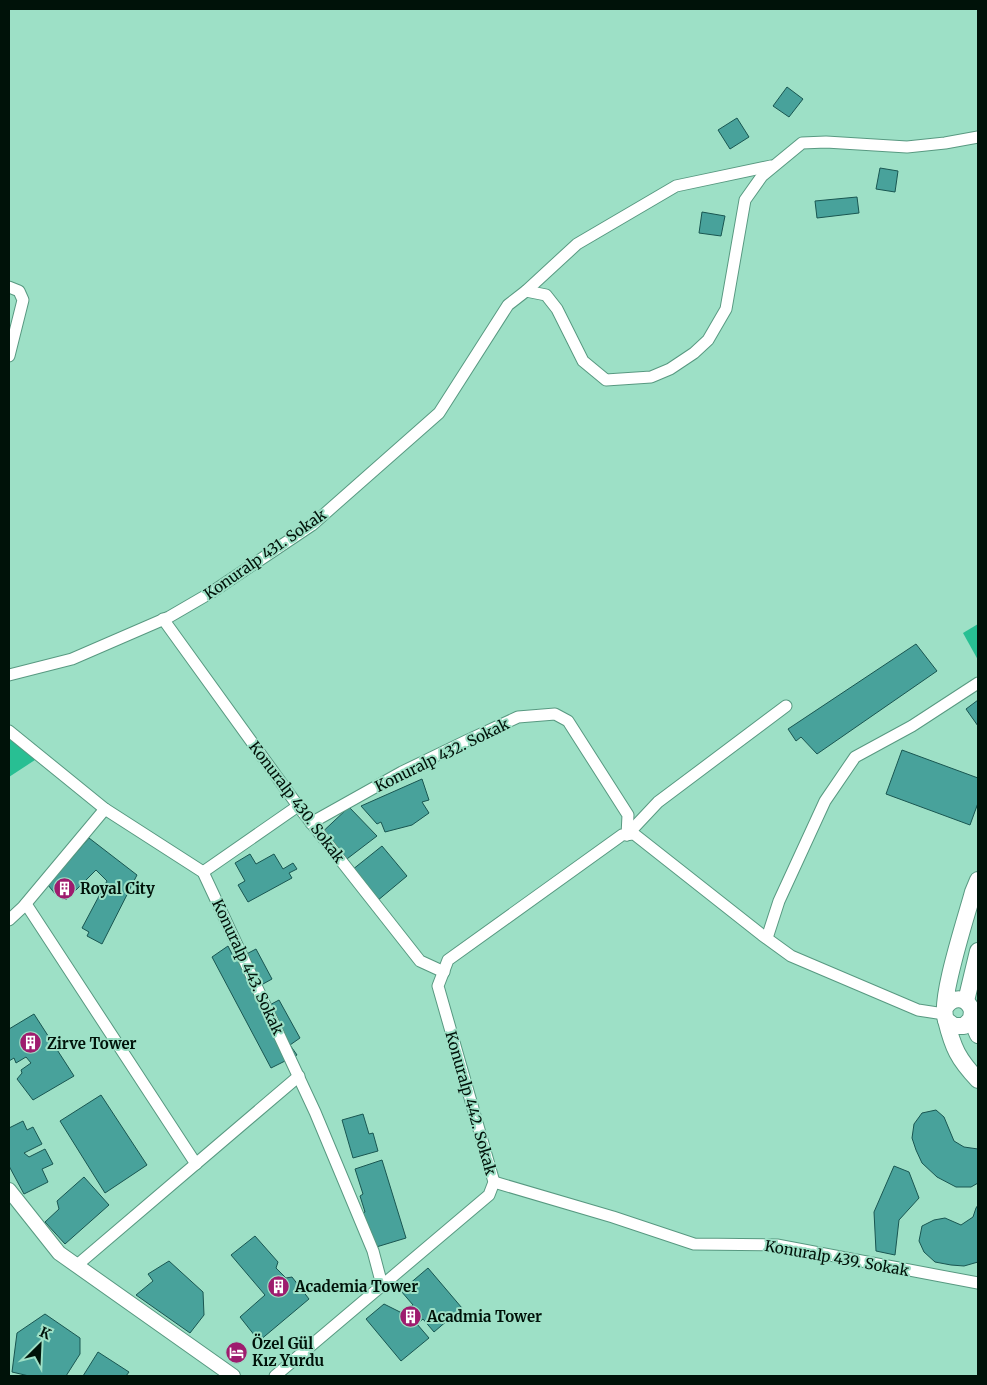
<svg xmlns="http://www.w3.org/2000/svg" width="987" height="1385" viewBox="0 0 987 1385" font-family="Merriweather,serif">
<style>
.green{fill:#28bf93}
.building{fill:#48a29b;stroke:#195651}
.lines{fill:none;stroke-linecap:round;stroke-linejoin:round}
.minor-casing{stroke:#589981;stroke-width:13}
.tertiary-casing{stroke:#589981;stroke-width:16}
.secondary-casing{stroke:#589981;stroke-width:18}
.minor{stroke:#fff;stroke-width:11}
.tertiary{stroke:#fff;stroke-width:14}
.secondary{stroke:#fff;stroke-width:16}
.labels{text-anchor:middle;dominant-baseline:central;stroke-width:4;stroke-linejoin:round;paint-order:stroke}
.street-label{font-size:15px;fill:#001209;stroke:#9de0c6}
.poi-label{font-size:15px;font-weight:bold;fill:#001209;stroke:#9de0c6;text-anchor:start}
</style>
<rect width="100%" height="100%" fill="#9de0c6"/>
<!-- green -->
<g class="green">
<path d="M978,624v36l-15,-27z"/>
<path d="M9,735l29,23 -29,19z"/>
</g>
<!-- building -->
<g class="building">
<path d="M787,87l16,12 -14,18 -16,-11z"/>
<path d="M737,118l12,19 -19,12 -12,-19z"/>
<path d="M880,168l18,3 -3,21 -19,-3z"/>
<path d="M857,197l2,16 -42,5 -2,-17z"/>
<path d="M702,212l23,4 -4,20 -22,-3z"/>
<path d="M916,644l21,27 -120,83 -16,-17 -5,4 -8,-12z"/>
<path d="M978,700v26l-12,-17z"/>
<path d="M902,750l76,28v25l-8,22 -84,-31z"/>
<path d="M422,779l7,21 -7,2 7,11 -17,12 -27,7 -4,-10 -4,2 -16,-18z"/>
<path d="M349,807l28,29 -38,29 -23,-27z"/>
<path d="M89,838l48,37 -35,69 -15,-8 2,-4 -7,-4 25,-47 -11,-11 -30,30 -8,-9 -2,4 -8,-10z"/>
<path d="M382,846l25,30 -30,25 -25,-31z"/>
<path d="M250,854l6,10 18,-10 9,15 10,-6 4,6 -8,4 3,5 -44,24 -10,-17 7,-4 -10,-18z"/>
<path d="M228,946l7,14 21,-11 16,30 -18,10 10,19 15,-8 21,38 -10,7 7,10 -26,13 -59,-111z"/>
<path d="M34,1014l40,62 -41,24 -16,-21 5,-6 -1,-3 10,-7 -5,-6 -10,6 -2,-5 -5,3v-32z"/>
<path d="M101,1095l46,70 -42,28 -45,-72z"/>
<path d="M936,1110l8,7 10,24 10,6 14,2v34l-7,4h-15l-19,-10 -15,-14 -6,-13 -4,-12 2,-14 8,-11z"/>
<path d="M363,1114l6,20 4,-1 5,18 -25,7 -11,-38z"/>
<path d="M23,1121l4,9 6,-3 9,17 -18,9 5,4 16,-8 8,15 -11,5 6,13 -24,12 -15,-28v-38z"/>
<path d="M382,1160l24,78 -33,10 -11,-35 3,-1 -5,-16 3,-2 -8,-25z"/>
<path d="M894,1166l15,6 10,26 -20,22 -4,35 -19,-4 -2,-39z"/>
<path d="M84,1177l25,28 -44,39 -20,-22 14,-13 -2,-8z"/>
<path d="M978,1205v57l-14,4 -13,-1 -16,-3 -11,-10 -5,-11 3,-15 12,-6 11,-2 16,7 12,-8 3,-9z"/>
<path d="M255,1236l23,26 -2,6 10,10 6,-1 17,22 -50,42 -19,-24 25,-22 -34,-40z"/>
<path d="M169,1261l34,31 1,23 -14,18 -54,-38 17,-14 -5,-7z"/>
<path d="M428,1268l34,40 -28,24 -11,-13 -6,5 12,14 -28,23 -35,-42 18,-15 18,9 11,-8 -12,-14z"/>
<path d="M45,1314l35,24v16l-14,22h-37l-17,-4 5,-39z"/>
<path d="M98,1352l31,20 -3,4h-43z"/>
</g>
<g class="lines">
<defs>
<g id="minor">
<path d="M9,287l10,4 4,9 -14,56"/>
<path d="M526,291l51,-47 99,-58 95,-20"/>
<path d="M163,619l135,187 122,155 24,11"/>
<path d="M9,675l63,-16 97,-42 43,-25 100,-67 127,-112 69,-108 18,-14 20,4 11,14 26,52 23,19 45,-3 19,-8 24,-16 14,-13 18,-31 19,-109 17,-24 40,-33 24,-1 81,5 38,-4 33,-6"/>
<path d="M9,731l96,78 98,63 112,240 58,139 9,34"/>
<path d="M311,823l91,-51 64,-31 52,-24 37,-3 13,7 60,94 -1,20"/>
<path d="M627,835l31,-33 128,-96"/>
<path d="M203,872l95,-66"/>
<path d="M26,904l170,260"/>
<path d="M9,920l14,-13 82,-98"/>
<path d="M767,938l12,-37 46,-100 30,-44 57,-31 66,-43"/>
<path d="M494,1182l119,35 81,27 83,1 201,38"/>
<path d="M76,1266l223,-190"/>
<path d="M275,1376l214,-181 5,-13 -56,-196 10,-26 174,-125 12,-1 128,101 29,21 127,54 26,4"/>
</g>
<path id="tertiary" d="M9,1190l50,63 174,123"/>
<g id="secondary">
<path d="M966,1001l12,-50"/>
<path d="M945,1008c8,-13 23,-11 27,3l-1,8 -7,7h-10l-8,-6c-8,-18 21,-105 27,-128l5,-12"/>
<path d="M971,1019l7,16"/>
<path d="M946,1020c7,28 12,39 32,60"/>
</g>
</defs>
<!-- minor casing -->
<use href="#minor" class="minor-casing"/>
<!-- tertiary casing -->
<use href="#tertiary" class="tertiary-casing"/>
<!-- secondary casing -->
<use href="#secondary" class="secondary-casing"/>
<!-- minor -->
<use href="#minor" class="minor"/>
<!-- tertiary -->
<use href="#tertiary" class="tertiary"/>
<!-- secondary -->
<use href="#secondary" class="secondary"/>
</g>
<!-- icons -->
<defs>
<symbol id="building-disc" viewBox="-11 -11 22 22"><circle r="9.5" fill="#9e1c6e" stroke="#9de0c6"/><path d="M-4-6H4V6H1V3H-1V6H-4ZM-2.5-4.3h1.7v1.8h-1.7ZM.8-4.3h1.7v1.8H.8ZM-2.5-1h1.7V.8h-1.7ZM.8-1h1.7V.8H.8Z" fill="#fff"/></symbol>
<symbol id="hotel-disc" viewBox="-11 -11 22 22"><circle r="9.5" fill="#9e1c6e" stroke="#9de0c6"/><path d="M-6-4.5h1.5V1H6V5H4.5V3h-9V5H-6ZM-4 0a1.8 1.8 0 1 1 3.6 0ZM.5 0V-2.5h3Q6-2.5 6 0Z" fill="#fff"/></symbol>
</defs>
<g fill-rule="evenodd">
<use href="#building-disc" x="52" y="876" width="25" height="25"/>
<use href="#building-disc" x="18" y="1030" width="25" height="25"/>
<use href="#building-disc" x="266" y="1274" width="25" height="25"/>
<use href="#building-disc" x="398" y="1304" width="25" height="25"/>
<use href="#hotel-disc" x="224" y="1340" width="25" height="25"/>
</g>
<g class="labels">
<!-- street labels -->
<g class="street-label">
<text transform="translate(265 554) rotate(-35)">Konuralp 431. Sokak</text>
<text transform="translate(442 755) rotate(-26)">Konuralp 432. Sokak</text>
<text transform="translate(297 802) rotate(53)">Konuralp 430. Sokak</text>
<text transform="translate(248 967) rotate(65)">Konuralp 443. Sokak</text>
<text transform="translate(471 1103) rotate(74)">Konuralp 442. Sokak</text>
<text transform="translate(837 1258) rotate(10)">Konuralp 439. Sokak</text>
</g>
<!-- poi labels -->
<g class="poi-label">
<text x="80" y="888">Royal City</text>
<text x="47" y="1043">Zirve Tower</text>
<text x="295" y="1286">Academia Tower</text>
<text x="427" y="1316">Acadmia Tower</text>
<text x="252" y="1343">Özel Gül<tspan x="252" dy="17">Kız Yurdu</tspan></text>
</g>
</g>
<!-- border -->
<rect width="987" height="1385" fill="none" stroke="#001209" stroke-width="20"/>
<!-- north arrow -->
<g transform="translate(40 1345) rotate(24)" stroke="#9de0c6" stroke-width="4" paint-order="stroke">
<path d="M0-4L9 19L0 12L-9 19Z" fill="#001209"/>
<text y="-8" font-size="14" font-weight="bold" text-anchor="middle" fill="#001209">K</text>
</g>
</svg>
